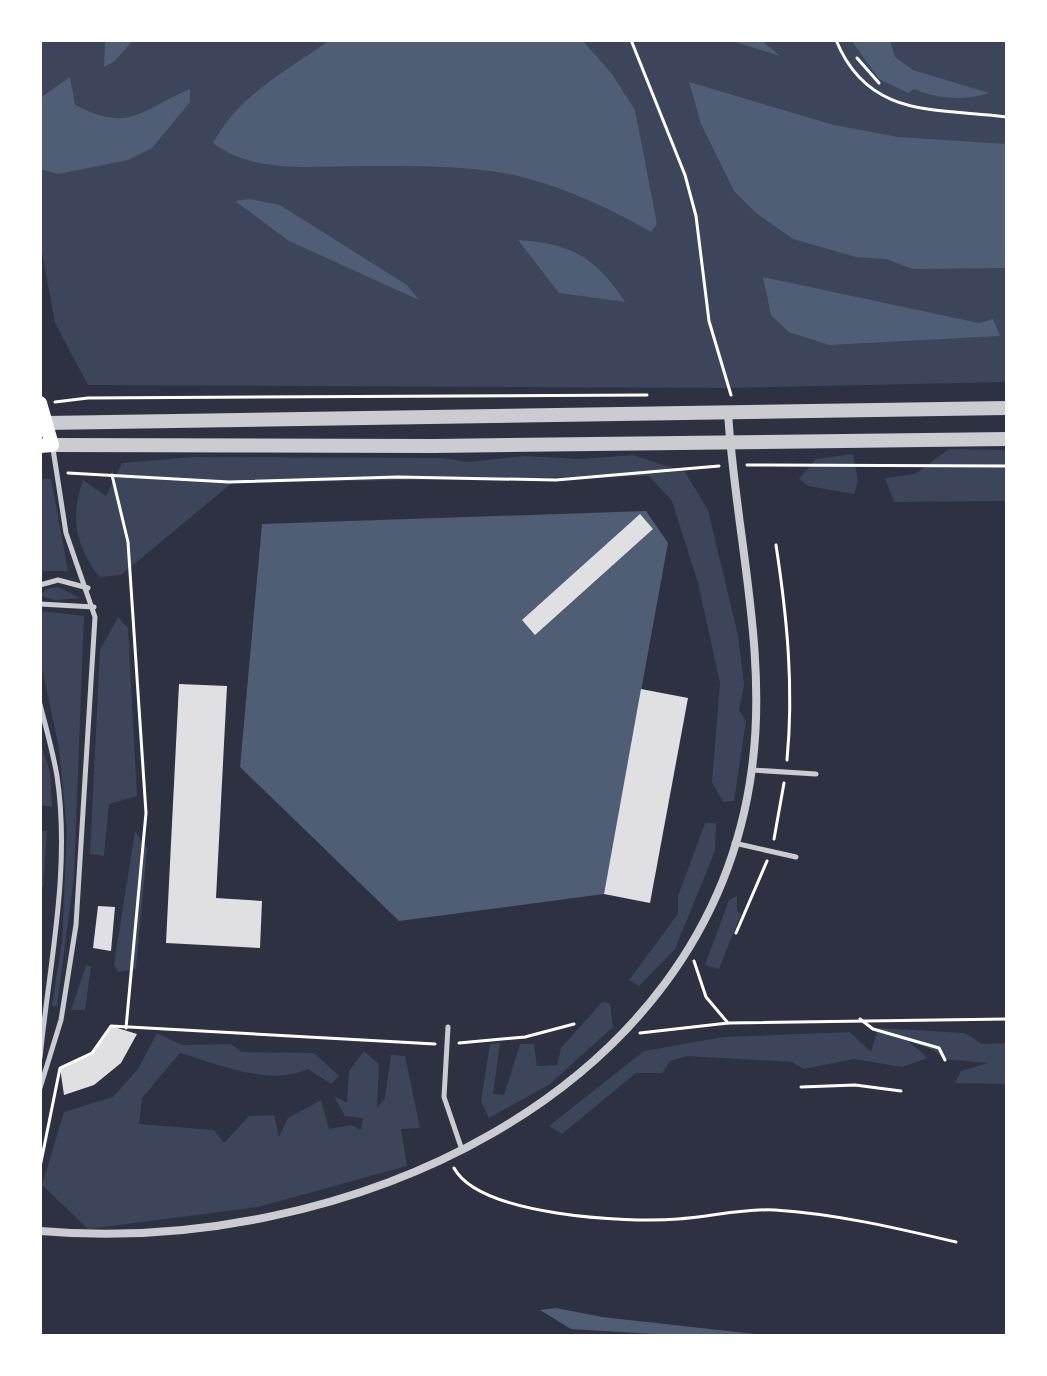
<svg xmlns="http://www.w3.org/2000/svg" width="1047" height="1376" viewBox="0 0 1047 1376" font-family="Helvetica,sans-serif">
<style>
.green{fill:#3c4559}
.water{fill:#4f5d75}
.building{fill:#e0e0e3}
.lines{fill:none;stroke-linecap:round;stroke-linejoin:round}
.path{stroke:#fff;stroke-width:3}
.service{stroke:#caccd0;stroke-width:5}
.minor{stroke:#caccd0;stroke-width:8}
.tertiary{stroke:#caccd0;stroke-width:14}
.secondary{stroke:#fff;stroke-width:14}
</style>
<rect width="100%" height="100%" fill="#2d3142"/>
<!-- green -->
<g class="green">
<path d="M40,40h967v342l-277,6 -642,-3 -33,-62 -15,-82z"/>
<path d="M949,449l58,1v51l-113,1 -9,-24 30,-4z"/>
<path d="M853,454l5,27 -4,13 -46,-8 -9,-7 17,-20z"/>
<path d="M633,455l52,17 23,38 30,125 6,50 -5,25 7,11 -12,80 -11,1 -11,-20 8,-99 -22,-100 -26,-82 -23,-25 -417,7 -111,92 -22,2c-24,-33 -29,-59 -16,-97l23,16 16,-33 71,-6 249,1 25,4 57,-6 57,3z"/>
<path d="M40,479h11l17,92h-28z"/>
<path d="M58,587l22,11 -25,2 -15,-4 6,-7z"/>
<path d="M40,611l44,5 -10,260 -17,131 -5,-2 10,-64 5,-110 -8,-83 -19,-89z"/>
<path d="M118,617l10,11 9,168 -28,8 -5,52 -14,-2 10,-204z"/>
<path d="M40,741l10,31 2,35 -12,-2z"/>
<path d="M705,823h11l-1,28 -40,98 -36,37 -10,-6 49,-66v-18z"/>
<path d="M40,831h7l-4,55h-3z"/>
<path d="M135,831l12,18 -11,120 -18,3 -4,-8z"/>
<path d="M737,896v15l4,3 -22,55 -14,-4 24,-65z"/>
<path d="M86,965l5,2 -6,43h-14z"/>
<path d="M602,1002l8,1 3,24 -63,57 -61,34 -8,-17 9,-57 10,-1 -7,51 11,1 16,-51h14l3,22 20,-1 4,-17z"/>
<path d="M878,1028l87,5 17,11 25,-1v41l-52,-1 6,-12 27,-8 -43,-4 -12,-9 -25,-9 20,17 -26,9 -48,-8 -50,10 -12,-7 -104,-6 -18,5 -8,12h-26l-74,61 -13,-8 95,-75 79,-14 127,-5 21,20z"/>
<path d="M157,1033l25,12 49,-1 11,8 72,1 25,23 -8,8 -23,-15c-37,18 -90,-5 -128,-16l-38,45 -3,26 75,6 10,13 25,-27 25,-1 5,22 9,-19 33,-18 8,29 22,-4 10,5 2,-12 -18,-2 -11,-20 13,7 2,-32 15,-20 15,13 -2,44 8,-10 6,-43 14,1 15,72 -19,1 6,37 -149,41 -170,22 -46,-44 22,-73 49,-15 25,-28z"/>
</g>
<!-- water -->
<g class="water">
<path d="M105,40h28l-18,21 -11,6z"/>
<path d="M330,40h252l30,34 23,36 22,114 -6,8c-43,-25 -94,-48 -142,-58 -48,-9 -100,-8 -148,-8 -49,0 -107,8 -148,-23 25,-48 75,-73 117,-103z"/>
<path d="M729,40h32l19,16z"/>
<path d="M851,40h39l5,17 18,13 76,23c-24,8 -51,6 -75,-4l-6,4 -29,-14z"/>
<path d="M70,77l5,28c56,28 63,6 115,-16v13l-38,46 -24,12 -70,14 -18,-5v-71z"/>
<path d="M689,82l145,43 64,12 109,7v124l-95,1 -26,-10 -30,-2 -63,-18 -37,-26 -22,-22 -33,-67z"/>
<path d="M249,199l31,6 127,80 12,15 -130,-59 -54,-40z"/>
<path d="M518,240c52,3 78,17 107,62l-66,-9z"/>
<path d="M763,277l216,46 14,-4 7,17 -171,9 -40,-13 -18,-17z"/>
<path d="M646,511l22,32 -64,351 -205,27 -159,-154 22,-243z"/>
<path d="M556,1308l46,9 171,19h-87l-115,-7 -31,-19z"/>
</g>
<!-- building -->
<g class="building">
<path d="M640,514l13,15 -118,106 -13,-15z"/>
<path d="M179,684l48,2 -11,212 46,3 -2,47 -94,-5z"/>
<path d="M641,689l47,9 -38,205 -46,-9z"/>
<path d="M98,906l17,1 -4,44 -18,-3z"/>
<path d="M111,1026l26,8 -16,29 -27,22 -30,10 -4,-27 29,-13z"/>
</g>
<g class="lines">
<!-- path -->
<g class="path">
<path d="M631,40l54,135 11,41 13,105 22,74"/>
<path d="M836,40c32,79 100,68 171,77"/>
<path d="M857,58l22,25"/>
<path d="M55,402l33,-4 559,-3"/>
<path d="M747,465l260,1"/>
<path d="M68,473l161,9 169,-5 158,3 163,-14"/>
<path d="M112,475l16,67 18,271 -20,215"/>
<path d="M776,545c11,72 18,142 11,215"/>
<path d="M774,839l10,-56"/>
<path d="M736,933l31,-72"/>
<path d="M694,961l12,36 22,26"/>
<path d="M860,1019l13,10 66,19 6,12"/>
<path d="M640,1033l88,-10 279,-4"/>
<path d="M459,1043l66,-6 49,-13"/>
<path d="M801,1087l54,-2 46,6"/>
<path d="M40,1167l20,-99 32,-15 19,-27 324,18"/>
<path d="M454,1168c26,48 173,55 224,51 32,-2 66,-11 97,-9 62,4 121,18 181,32"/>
</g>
<!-- service -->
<g class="service">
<path d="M40,585l18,-5 30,8"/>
<path d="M40,604l54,3"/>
<path d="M40,704c6,24 13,48 17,72 14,94 -8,189 -17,282"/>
<path d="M752,770l64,4"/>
<path d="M734,843l62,14"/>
<path d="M448,1027l-4,70 18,53"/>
<path d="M40,1088l21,-68 15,-95 19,-308 -29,-84 -13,-84"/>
</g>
<!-- minor -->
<path class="minor" d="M40,1231c300,26 669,-132 712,-463 16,-118 -17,-238 -24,-356"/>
<!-- tertiary -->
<g class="tertiary">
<path d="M45,423l962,-15"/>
<path d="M52,445l382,1 573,-7"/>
</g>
<!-- secondary -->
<path class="secondary" d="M40,403l12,42 -12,1"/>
</g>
<!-- border -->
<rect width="1047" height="1376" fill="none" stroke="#ffffff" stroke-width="84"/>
</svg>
